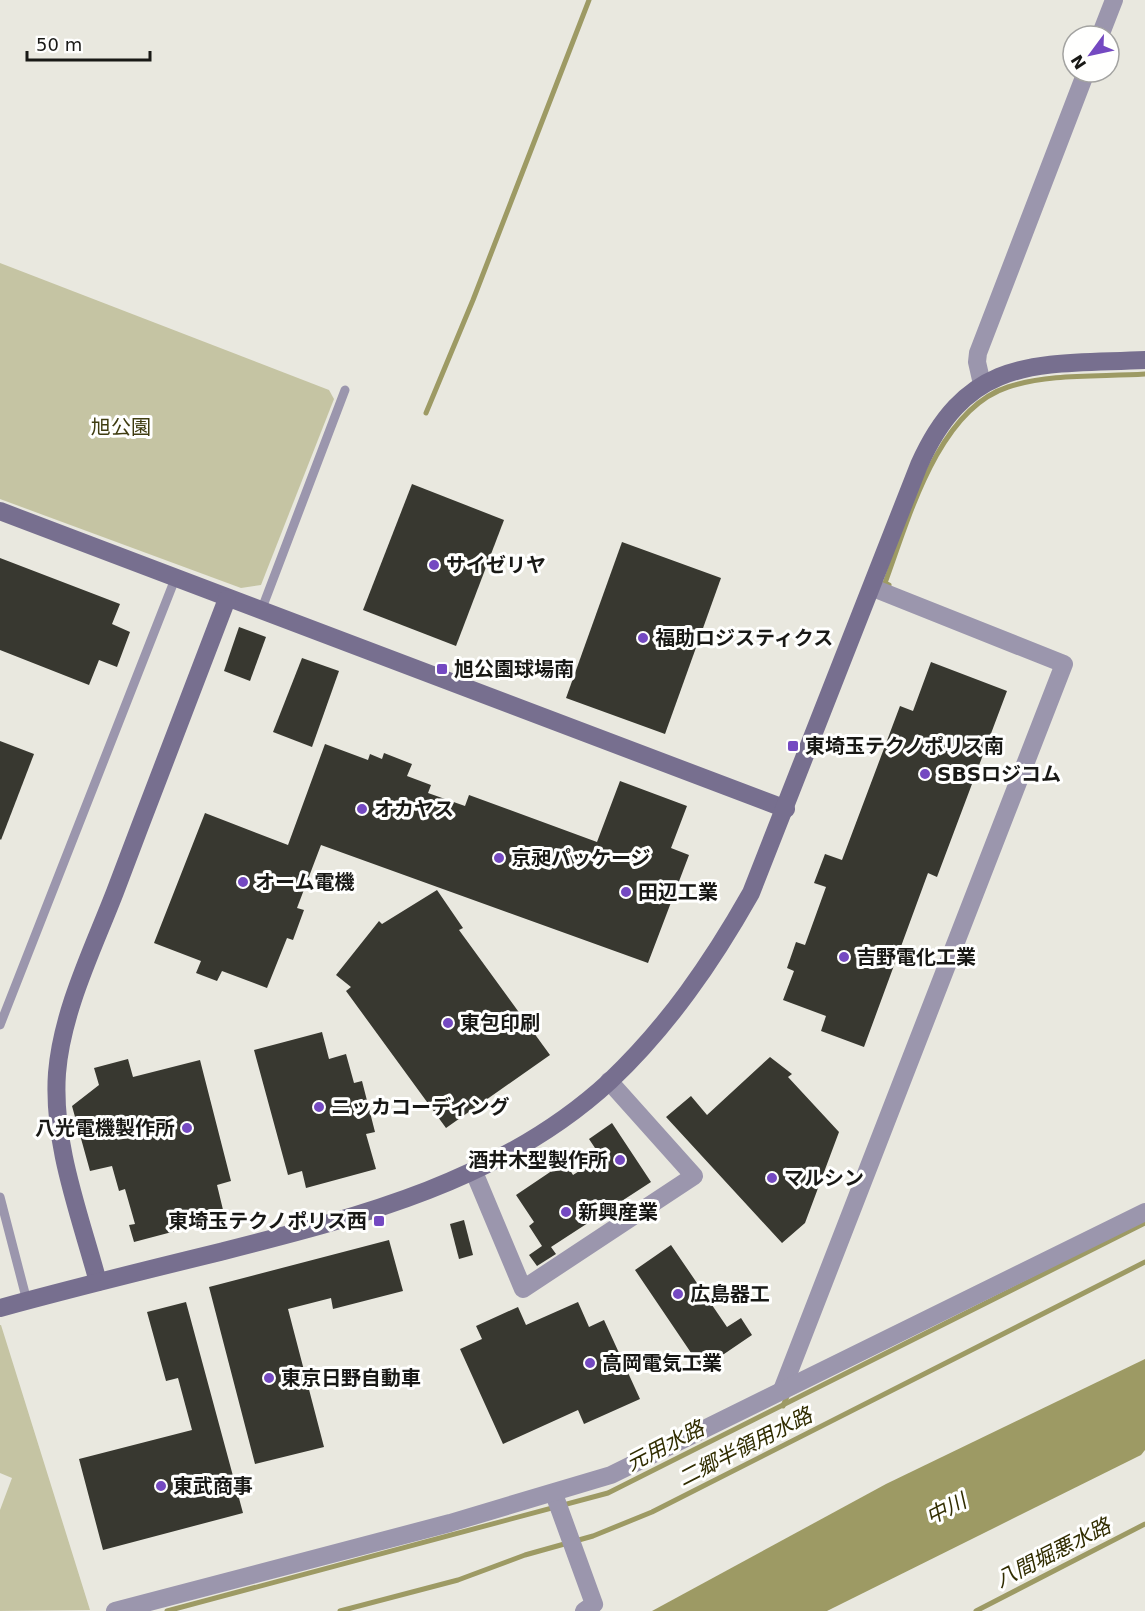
<svg xmlns="http://www.w3.org/2000/svg" width="1145" height="1611" viewBox="0 0 1145 1611" font-family="'DejaVu Sans','Noto Sans JP',sans-serif">
<style>
.green{fill:#c5c4a3}
.water{fill:#9d9a64}
.lines{fill:none;stroke-linecap:round;stroke-linejoin:round}
.stream{stroke:#9d9a64;stroke-width:5}
.building{fill:#383830}
.lane{stroke:#9b96ad;stroke-width:9}
.street{stroke:#9b96ad;stroke-width:18}
.secondary{stroke:#776f8f;stroke-width:18}
.poi-dot{fill:#7449c1;stroke:#fffffe;stroke-width:2}
.labels{text-anchor:middle;dominant-baseline:central;stroke-width:6;stroke-linejoin:round;paint-order:stroke}
.park-label{font-size:20px;fill:#3f3c10;stroke:#fffffe}
.poi-label{font-size:20px;font-weight:bold;fill:#191916;stroke:#fffffe;text-anchor:start}
.water-label{font-size:21px;font-style:italic;fill:#312d01;stroke:#fffffe}
</style>
<rect width="100%" height="100%" fill="#e9e8df"/>
<!-- green -->
<g class="green">
<path d="M0,263l329,127 5,9 -73,186 -20,3 -241,-89z"/>
<path d="M0,1325h1l89,285 -90,1v-101l12,-32 -12,-5z"/>
</g>
<!-- water -->
<path class="water" d="M1145,1359v91l-4,5 -314,156h-175l234,-127z"/>
<g class="lines">
<!-- stream -->
<g class="stream">
<path d="M426,413l47,-113 116,-300"/>
<path d="M889,585l-4,-2c23,-62 52,-173 123,-196 42,-14 93,-10 137,-13"/>
<path d="M783,1406l5,-12"/>
<path d="M167,1611l441,-118 537,-270"/>
<path d="M340,1611l118,-31 67,-25 68,-19 59,-24 493,-250"/>
<path d="M976,1611l169,-87"/>
</g>
</g>
<!-- building -->
<g class="building">
<path d="M412,484l92,36 -48,126 -93,-36z"/>
<path d="M622,542l99,36 -56,156 -99,-36z"/>
<path d="M0,558l120,46 -8,20 18,8 -13,35 -18,-7 -10,25 -89,-35z"/>
<path d="M239,627l27,10 -16,44 -26,-10z"/>
<path d="M302,658l37,13 -27,76 -39,-15z"/>
<path d="M931,662l76,29 -70,186 -9,-4 -64,174 -43,-16 5,-15 -43,-16 11,-29 -7,-3 9,-26 9,3 21,-58 -12,-4 11,-29 17,6 58,-154 13,5z"/>
<path d="M0,741l34,13 -33,86 -1,-1z"/>
<path d="M325,744l43,16 2,-6 12,5 2,-6 28,11 -5,12 24,9 -3,8 37,13 4,-11 128,47 23,-61 67,25 -16,42 18,7 -41,108 -327,-118 -24,63 7,2 -11,30 -6,-2 -20,50 -45,-17 -5,10 -21,-8 5,-12 -47,-18 51,-130 83,32z"/>
<path d="M437,890l26,38 -4,2 91,125 -104,73 -100,-137 5,-4 -15,-12 43,-54 3,3z"/>
<path d="M322,1032l7,27 17,-5 8,29 8,-2 13,51 -9,2 10,35 -70,19 -4,-17 -14,4 -34,-125z"/>
<path d="M770,1057l22,17 -4,3 51,55 -34,91 -23,20 -116,-126 25,-21 16,19z"/>
<path d="M128,1059l5,18 67,-17 31,121 -14,4 8,33 -91,24 -5,-17 6,-1 -10,-35 -6,2 -7,-25 -22,5 -18,-65 27,-21 -5,-17z"/>
<path d="M612,1123l39,59 -100,65 5,7 -19,12 -8,-11 13,-9 -13,-20 5,-4 -18,-27 49,-33 8,13 28,-18 -12,-18z"/>
<path d="M464,1220l9,35 -14,4 -9,-35z"/>
<path d="M389,1240l14,51 -70,18 -2,-11 -43,11 36,138 -69,17 -46,-177z"/>
<path d="M671,1245l56,82 14,-9 11,17 -50,34 -67,-99z"/>
<path d="M186,1302l57,211 -140,37 -24,-91 113,-29 -14,-52 -12,3 -19,-69z"/>
<path d="M578,1302l11,25 15,-7 36,79 -56,25 -6,-14 -75,34 -43,-95 22,-10 -6,-13 42,-19 8,18z"/>
</g>
<g class="lines">
<!-- lane -->
<g class="lane">
<path d="M261,611l84,-221"/>
<path d="M0,1025l175,-446"/>
<path d="M0,1197l27,104"/>
</g>
<!-- street -->
<g class="street">
<path d="M1100,36l14,-36"/>
<path d="M982,384l-5,-22 1,-9 108,-281"/>
<path d="M474,1172l49,117 171,-113 -85,-95"/>
<path d="M782,1390l282,-726 -191,-76"/>
<path d="M554,1494l40,110 -10,7"/>
<path d="M115,1611l335,-88 161,-48 534,-263"/>
</g>
<!-- secondary -->
<g class="secondary">
<path d="M0,511l786,298"/>
<path d="M98,1282c-18,-67 -46,-138 -41,-209 5,-62 36,-124 58,-181 37,-98 75,-196 112,-293"/>
<path d="M0,1308c73,-20 146,-38 220,-56 138,-35 282,-71 390,-171 58,-55 102,-119 141,-188l168,-428c50,-112 121,-100 226,-105"/>
</g>
</g>
<!-- markers -->
<g class="poi-dot">
<circle cx="434" cy="565" r="6"/>
<circle cx="643" cy="638" r="6"/>
<rect x="436" y="663" width="12" height="12" rx="3"/>
<rect x="787" y="740" width="12" height="12" rx="3"/>
<circle cx="925" cy="774" r="6"/>
<circle cx="362" cy="809" r="6"/>
<circle cx="499" cy="858" r="6"/>
<circle cx="243" cy="882" r="6"/>
<circle cx="626" cy="892" r="6"/>
<circle cx="844" cy="957" r="6"/>
<circle cx="448" cy="1023" r="6"/>
<circle cx="319" cy="1107" r="6"/>
<circle cx="187" cy="1128" r="6"/>
<circle cx="620" cy="1160" r="6"/>
<circle cx="772" cy="1178" r="6"/>
<circle cx="566" cy="1212" r="6"/>
<rect x="373" y="1215" width="12" height="12" rx="3"/>
<circle cx="678" cy="1294" r="6"/>
<circle cx="590" cy="1363" r="6"/>
<circle cx="269" cy="1378" r="6"/>
<circle cx="161" cy="1486" r="6"/>
</g>
<g class="labels">
<!-- park labels -->
<g class="park-label">
<text x="121" y="427">旭公園</text>
</g>
<!-- poi labels -->
<g class="poi-label">
<text x="446" y="565">サイゼリヤ</text>
<text x="655" y="638">福助ロジスティクス</text>
<text x="454" y="669">旭公園球場南</text>
<text x="805" y="746">東埼玉テクノポリス南</text>
<text x="937" y="774">SBSロジコム</text>
<text x="374" y="809">オカヤス</text>
<text x="511" y="858">京昶パッケージ</text>
<text x="255" y="882">オーム電機</text>
<text x="638" y="892">田辺工業</text>
<text x="856" y="957">吉野電化工業</text>
<text x="460" y="1023">東包印刷</text>
<text x="331" y="1107">ニッカコーディング</text>
<text x="175" y="1128" text-anchor="end">八光電機製作所</text>
<text x="608" y="1160" text-anchor="end">酒井木型製作所</text>
<text x="784" y="1178">マルシン</text>
<text x="578" y="1212">新興産業</text>
<text x="367" y="1221" text-anchor="end">東埼玉テクノポリス西</text>
<text x="690" y="1294">広島器工</text>
<text x="602" y="1363">高岡電気工業</text>
<text x="281" y="1378">東京日野自動車</text>
<text x="173" y="1486">東武商事</text>
</g>
<!-- water labels -->
<g class="water-label">
<text transform="translate(665 1446) rotate(-27)">元用水路</text>
<text transform="translate(745 1447) rotate(-27)">二郷半領用水路</text>
<text transform="translate(946 1509) rotate(-27)">中川</text>
<text transform="translate(1053 1553) rotate(-27)">八間堀悪水路</text>
</g>
</g>
<!-- north arrow -->
<g transform="translate(1091 54) rotate(237)"><circle r="28" fill="#fffffe" stroke="#a3a3a1" stroke-width="1.5"/>
<path d="M0-4.5L10 22L0 15L-10 22Z" fill="#7449c1"/>
<text y="-9" font-size="16" font-weight="bold" text-anchor="middle" fill="#191916">N</text>
</g>
<!-- scale -->
<path d="M27 51v9h123v-9" fill="none" stroke="#191916" stroke-width="3"/>
<text x="36" y="51" font-size="18" fill="#191916" stroke="#fffffe" stroke-width="4.5" paint-order="stroke">50 m</text>
</svg>
